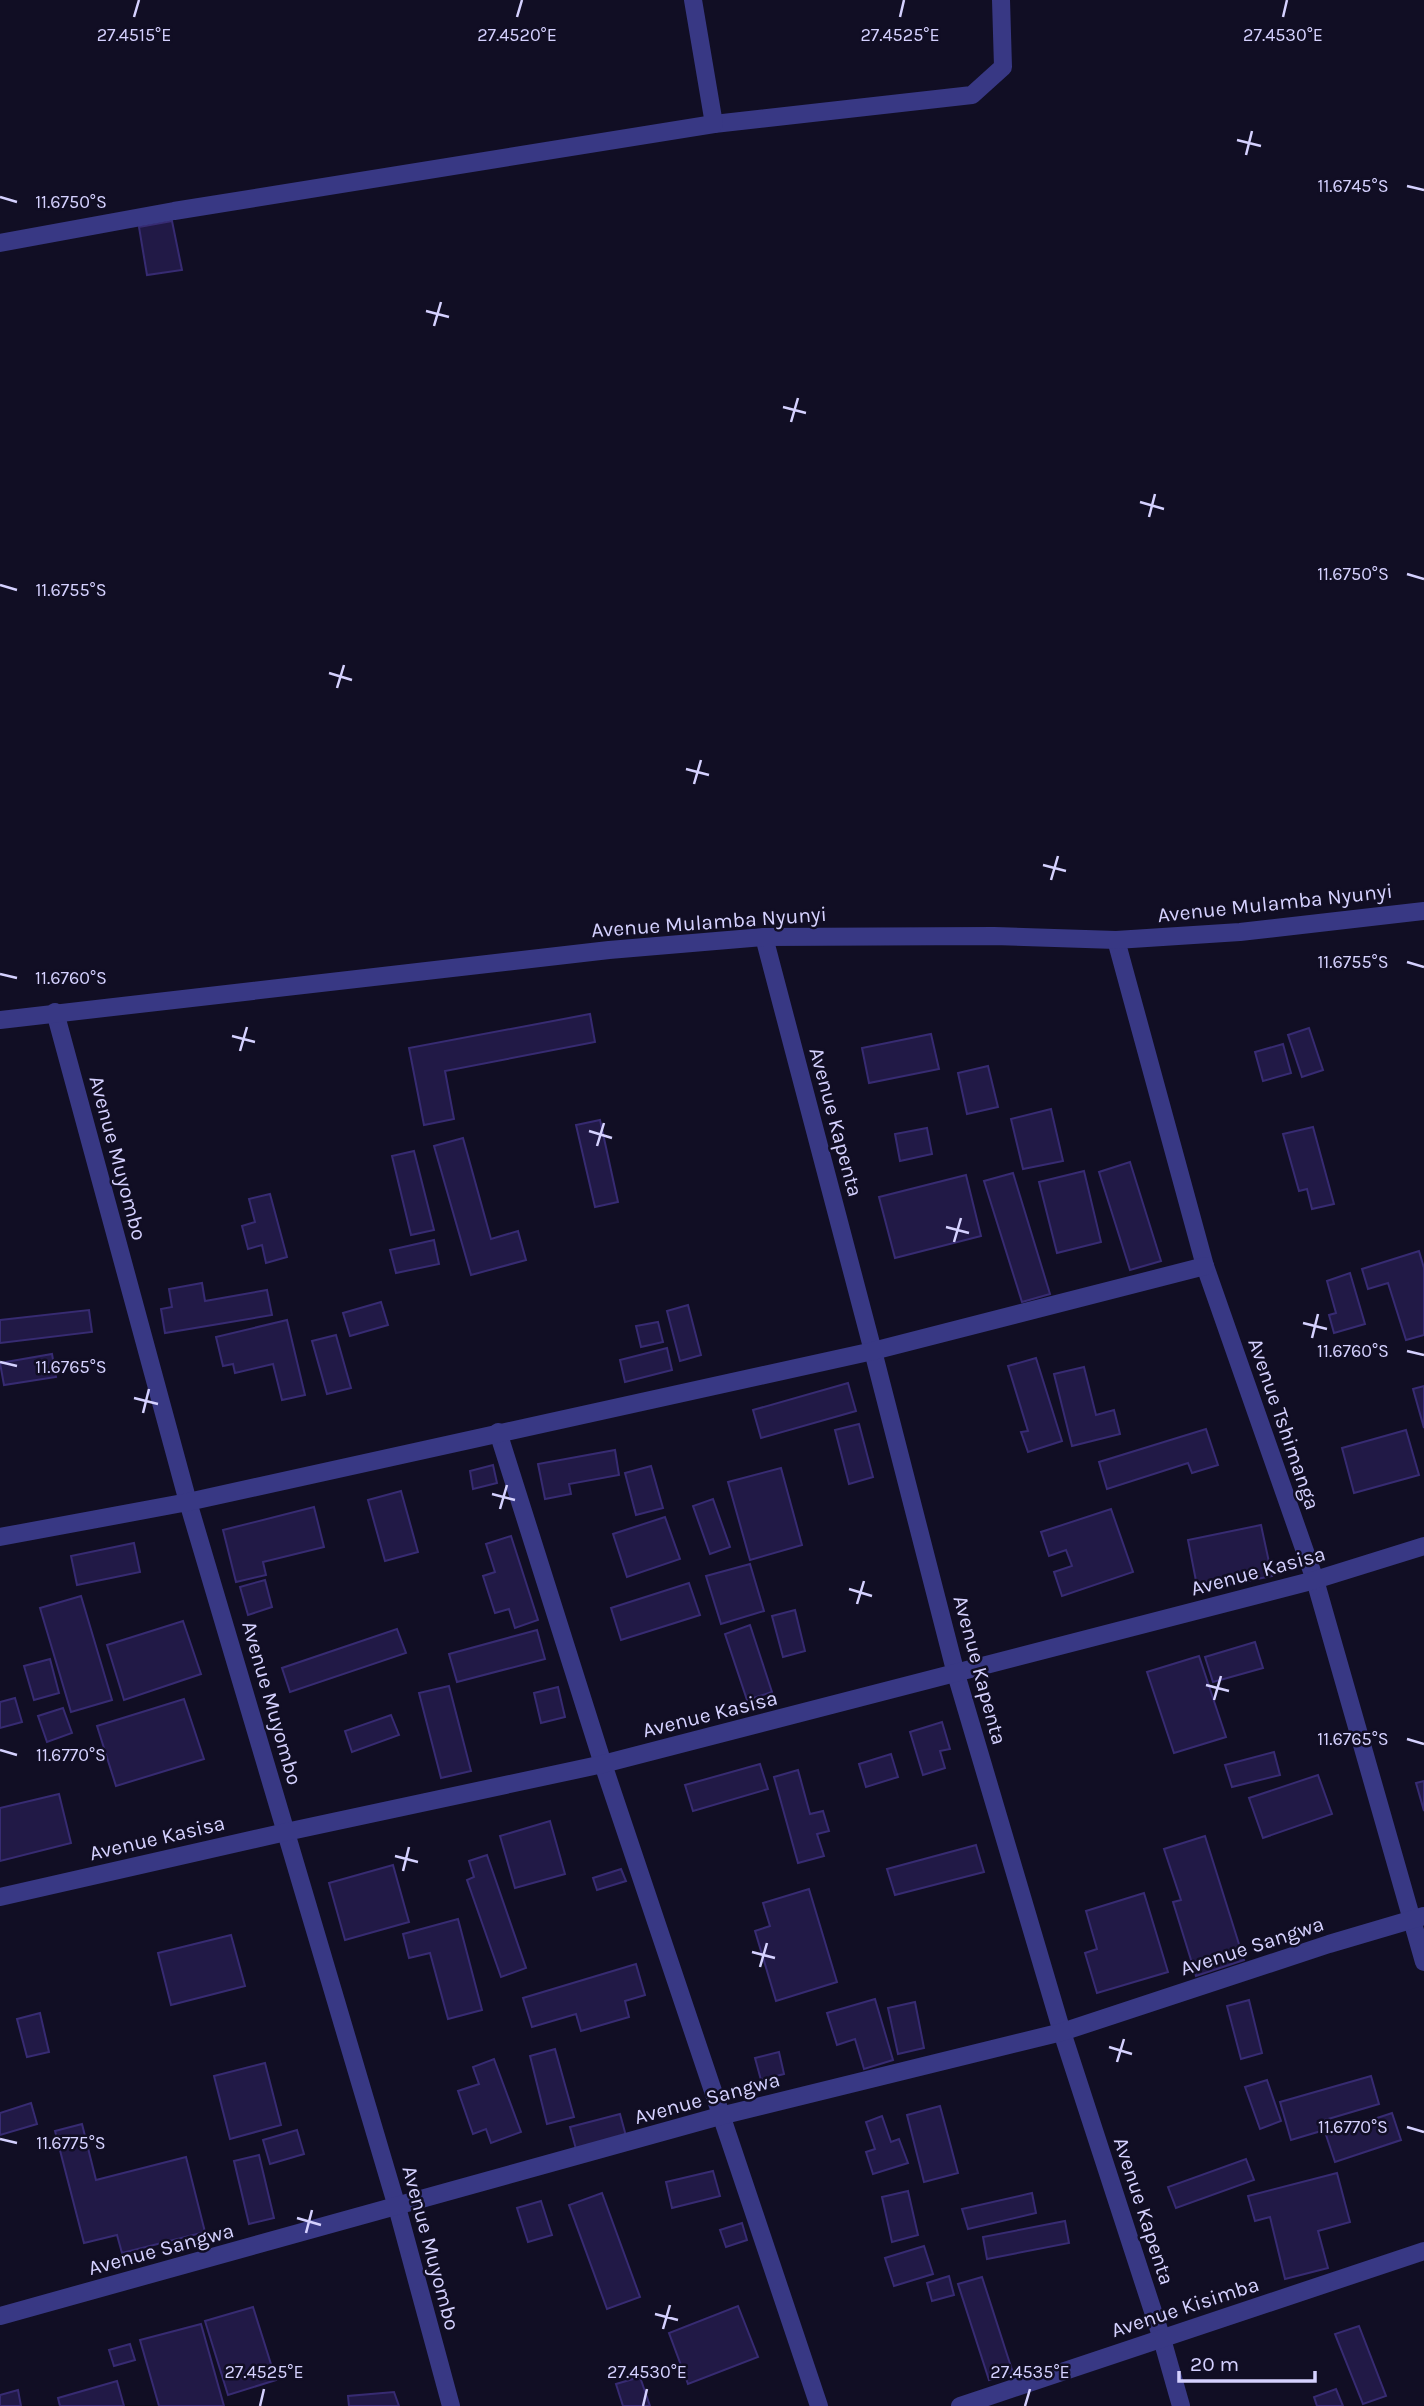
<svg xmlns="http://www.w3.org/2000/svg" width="1424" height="2406" viewBox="0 0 1424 2406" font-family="Karla,sans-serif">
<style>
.building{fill:#211946;stroke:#372b72;stroke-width:2}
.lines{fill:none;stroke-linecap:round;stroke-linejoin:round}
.minor{stroke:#383884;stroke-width:18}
.ticks{fill:none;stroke:#d5d1ff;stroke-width:2.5}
.labels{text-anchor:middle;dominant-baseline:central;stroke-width:5;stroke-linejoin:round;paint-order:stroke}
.street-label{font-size:21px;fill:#d5d1ff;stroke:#110e24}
.ticks-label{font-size:18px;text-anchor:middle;fill:#d5d1ff;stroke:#110e24;stroke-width:5;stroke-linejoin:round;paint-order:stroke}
</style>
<rect width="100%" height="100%" fill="#110e24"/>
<!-- building -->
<g class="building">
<path d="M172,221l10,49 -35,5 -8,-48z"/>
<path d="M590,1014l5,28 -150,29 9,48 -30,6 -15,-77z"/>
<path d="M1309,1028l14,42 -21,7 -14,-42z"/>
<path d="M931,1034l8,35 -70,14 -7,-35z"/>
<path d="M1283,1044l8,29 -28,8 -8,-29z"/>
<path d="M988,1066l10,41 -31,7 -9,-41z"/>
<path d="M1051,1109l12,52 -40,8 -12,-50z"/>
<path d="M600,1120l18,82 -23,5 -19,-82z"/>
<path d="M1313,1127l21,77 -22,5 -5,-20 -8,2 -16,-57z"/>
<path d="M927,1128l5,26 -32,7 -5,-27z"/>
<path d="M463,1138l28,101 27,-8 8,29 -55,15 -37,-129z"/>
<path d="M414,1151l20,79 -23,5 -19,-79z"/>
<path d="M1130,1162l31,99 -31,9 -31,-98z"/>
<path d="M1084,1171l17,71 -44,11 -18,-71z"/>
<path d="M1013,1173l37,121 -28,8 -38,-121z"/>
<path d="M966,1175l15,61 -86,22 -16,-61z"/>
<path d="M270,1194l17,63 -21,6 -4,-18 -14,4 -6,-23 13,-4 -6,-23z"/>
<path d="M434,1240l5,24 -43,9 -6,-23z"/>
<path d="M1419,1251l5,17v67l-18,5 -18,-57 -20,6 -6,-20z"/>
<path d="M1350,1273l15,51 -31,9 -5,-18 7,-2 -9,-32z"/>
<path d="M202,1283l3,18 62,-11 5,25 -107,18 -4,-24 11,-2 -3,-18z"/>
<path d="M381,1302l7,23 -38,11 -7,-23z"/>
<path d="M688,1305l13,50 -21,6 -13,-50z"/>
<path d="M89,1310l3,22 -92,11v-23z"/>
<path d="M287,1320l18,75 -23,5 -9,-36 -38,9 -2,-9 -10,2 -7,-29z"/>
<path d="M658,1322l5,20 -22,5 -5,-21z"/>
<path d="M336,1335l15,53 -24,6 -15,-53z"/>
<path d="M667,1348l5,22 -47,12 -5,-22z"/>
<path d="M52,1354l4,23 -52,8 -4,-22z"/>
<path d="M1036,1358l26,83 -34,11 -7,-20 7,-1 -20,-65z"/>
<path d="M1084,1367l12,48 18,-5 6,24 -48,12 -18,-72z"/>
<path d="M848,1383l8,28 -95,27 -8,-28z"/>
<path d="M1424,1386v42l-11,-39z"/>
<path d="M859,1424l14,53 -24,7 -14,-54z"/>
<path d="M1206,1429l12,36 -26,8 -4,-10 -81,26 -8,-27z"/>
<path d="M1406,1430l13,45 -65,18 -12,-45z"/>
<path d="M615,1450l4,25 -50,9 2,10 -26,5 -7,-35z"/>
<path d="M493,1465l4,18 -24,6 -3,-18z"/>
<path d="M651,1466l12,42 -27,7 -11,-42z"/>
<path d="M781,1468l21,77 -52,15 -22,-78z"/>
<path d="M401,1491l17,61 -33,9 -17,-61z"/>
<path d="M713,1499l17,48 -20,7 -17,-48z"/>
<path d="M314,1507l10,40 -61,15 3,13 -30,7 -13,-52z"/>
<path d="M1111,1509l22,63 -71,24 -8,-24 18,-6 -6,-16 -17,6 -8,-24z"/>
<path d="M665,1517l15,42 -53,18 -14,-43z"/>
<path d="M1261,1525l11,51 -74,15 -10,-51z"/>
<path d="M511,1536l27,84 -23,8 -6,-19 -14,4 -12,-37 12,-4 -9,-28z"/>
<path d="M134,1543l6,29 -63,13 -6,-29z"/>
<path d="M750,1564l14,47 -43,13 -15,-48z"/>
<path d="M265,1580l7,27 -24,8 -8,-28z"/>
<path d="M689,1583l11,32 -79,25 -10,-32z"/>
<path d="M81,1596l31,104 -41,12 -31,-104z"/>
<path d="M795,1610l10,41 -22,6 -11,-41z"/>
<path d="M183,1621l18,53 -77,26 -17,-55z"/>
<path d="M750,1625l22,67 -25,8 -22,-66z"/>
<path d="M397,1629l9,24 -116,39 -8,-24z"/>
<path d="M537,1630l8,29 -88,23 -8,-28z"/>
<path d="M1255,1642l8,26 -50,14 -8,-25z"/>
<path d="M1199,1656l27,81 -52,16 -27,-81z"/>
<path d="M50,1659l9,34 -25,7 -10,-34z"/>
<path d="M449,1686l22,85 -30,7 -22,-85z"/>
<path d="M558,1687l7,30 -24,6 -7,-30z"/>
<path d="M15,1698l7,24 -22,6v-26z"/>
<path d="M184,1699l20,60 -88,27 -19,-60z"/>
<path d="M63,1708l9,25 -25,9 -9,-26z"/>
<path d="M391,1715l8,20 -47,17 -7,-21z"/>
<path d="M942,1722l8,27 -10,2 5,17 -22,7 -13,-43z"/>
<path d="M1274,1752l6,23 -48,12 -7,-22z"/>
<path d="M891,1754l7,23 -32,10 -7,-23z"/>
<path d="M760,1764l8,25 -75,22 -8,-26z"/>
<path d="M798,1770l12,44 13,-3 6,20 -12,3 7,22 -26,7 -24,-86z"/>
<path d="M1318,1775l14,39 -69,24 -14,-40z"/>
<path d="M1424,1781v30l-8,-28z"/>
<path d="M59,1794l12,49 -71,18v-53z"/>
<path d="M550,1821l15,53 -50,14 -15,-52z"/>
<path d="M1205,1836l39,124 -48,16 -23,-74 8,-2 -17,-51z"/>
<path d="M976,1845l8,27 -89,23 -8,-26z"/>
<path d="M487,1855l39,113 -25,9 -34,-97 7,-3 -5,-16z"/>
<path d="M393,1865l16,57 -64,18 -16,-57z"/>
<path d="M621,1869l5,12 -29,9 -4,-12z"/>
<path d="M809,1889l28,93 -61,19 -21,-70 15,-5 -7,-23z"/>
<path d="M1144,1893l24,79 -71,21 -12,-40 12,-4 -11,-38z"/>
<path d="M458,1919l24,91 -34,9 -18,-66 -21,5 -6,-24z"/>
<path d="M231,1935l14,51 -74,19 -13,-52z"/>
<path d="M636,1964l9,31 -20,6 4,16 -48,14 -5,-17 -44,13 -9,-29z"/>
<path d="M875,1999l18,61 -29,9 -9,-30 -18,6 -10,-32z"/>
<path d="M1249,2000l13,53 -21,6 -14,-53z"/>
<path d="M915,2002l9,46 -26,6 -10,-46z"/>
<path d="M40,2013l9,39 -22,5 -10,-38z"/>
<path d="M555,2049l19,68 -27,7 -17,-68z"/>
<path d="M779,2052l5,22 -23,6 -6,-22z"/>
<path d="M494,2059l27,73 -30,11 -5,-14 -13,5 -15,-43 21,-7 -6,-17z"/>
<path d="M265,2063l16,62 -51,14 -16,-63z"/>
<path d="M1371,2076l8,28 -61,18 3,9 -30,9 -11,-38z"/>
<path d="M1267,2080l14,41 -21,8 -15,-42z"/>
<path d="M31,2103l6,21 -37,11v-22z"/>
<path d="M940,2106l18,67 -34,9 -17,-67z"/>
<path d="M1392,2113l9,27 -66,22 -9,-27z"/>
<path d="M620,2114l6,22 -50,13 -6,-22z"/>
<path d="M882,2116l9,26 8,-3 9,24 -35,11 -7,-22 9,-3 -9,-27z"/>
<path d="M82,2124l14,56 90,-23 19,75 -83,21 -5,-18 -33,8 -29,-112z"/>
<path d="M297,2130l7,24 -34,10 -7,-24z"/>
<path d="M259,2155l15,63 -25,6 -15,-63z"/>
<path d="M1246,2159l8,21 -78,28 -8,-21z"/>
<path d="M713,2171l7,25 -48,12 -6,-26z"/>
<path d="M1337,2173l13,49 -32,9 10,37 -43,11 -15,-62 -15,4 -7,-25z"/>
<path d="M908,2191l10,44 -26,7 -10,-45z"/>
<path d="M602,2193l38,104 -33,12 -38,-104z"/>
<path d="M1032,2193l4,20 -68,16 -6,-20z"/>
<path d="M541,2201l11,34 -24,7 -11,-34z"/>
<path d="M1065,2221l4,22 -82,16 -4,-22z"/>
<path d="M742,2223l5,17 -21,7 -6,-17z"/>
<path d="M924,2246l9,28 -39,12 -9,-28z"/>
<path d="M949,2276l5,19 -22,6 -5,-18z"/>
<path d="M982,2277l31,96 -24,7 -31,-96z"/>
<path d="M738,2306l20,51 -70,27 -19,-51z"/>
<path d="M253,2307l23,73 -48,15 -23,-74z"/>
<path d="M201,2324l23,82h-65l-19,-66z"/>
<path d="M1359,2326l27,70 -23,8 -28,-70z"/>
<path d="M130,2344l5,16 -21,6 -5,-16z"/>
<path d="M640,2377l10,29h-27l-7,-22z"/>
<path d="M117,2381l7,25h-64l-2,-8z"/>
<path d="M1336,2389l7,17h-26l-3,-9z"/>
<path d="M18,2390l3,16h-21v-11z"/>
<path d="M394,2392l5,14h-50l-1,-10z"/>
</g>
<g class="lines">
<!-- minor -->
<g class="minor">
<path d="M714,124l258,-29 31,-28 -2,-67"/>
<path d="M0,243l174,-32 540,-87 -21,-124"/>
<path d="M764,937l109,414 83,323 106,358 100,307 19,67"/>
<path d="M1116,940l89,326 110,314 109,382"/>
<path d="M55,1012l133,490 209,705 54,199"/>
<path d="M0,1020l609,-70 155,-13 230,-1 122,4 124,-8 184,-21"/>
<path d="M498,1432l105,332 216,642"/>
<path d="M0,1537l188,-35 685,-151 332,-85"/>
<path d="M0,1897l286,-65 317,-68 712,-184 109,-34"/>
<path d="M0,2316l720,-200 342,-84 267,-88 95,-28"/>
<path d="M960,2406l464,-155"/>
</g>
</g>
<!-- ticks -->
<path class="ticks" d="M134,17l5,-17M517,17l5,-17M900,17l4,-17M1283,17l4,-17M1237,140l24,6M1246,155l6,-24M1407,186l17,4M0,197l17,5M426,311l23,6M434,326l7,-24M783,407l23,6M791,422l7,-24M1140,502l24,7M1149,517l6,-23M1407,574l17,5M0,585l17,5M329,673l23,7M337,688l7,-23M686,769l23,6M694,784l7,-24M1043,865l23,6M1051,880l7,-24M1407,962l17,5M0,974l17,4M232,1036l23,6M240,1051l7,-24M589,1131l23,7M597,1146l7,-23M946,1227l23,6M954,1242l7,-24M1303,1323l24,6M1312,1338l6,-24M1407,1351l17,4M0,1362l17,4M134,1398l24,6M143,1413l6,-24M492,1494l23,6M500,1509l7,-24M849,1589l23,7M857,1604l7,-23M1206,1685l23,6M1214,1700l7,-24M1407,1739l17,5M0,1750l17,5M395,1856l23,6M403,1871l6,-24M752,1952l23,6M760,1967l7,-24M1109,2047l23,7M1117,2062l7,-23M1407,2127l17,5M0,2139l17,4M297,2218l24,7M306,2233l6,-23M655,2314l23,6M663,2329l7,-24M260,2406l4,-17M643,2406l4,-17M1025,2406l5,-17"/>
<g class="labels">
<!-- street labels -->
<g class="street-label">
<text transform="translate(1275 903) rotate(-6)">Avenue Mulamba Nyunyi</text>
<text transform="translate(709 922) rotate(-4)">Avenue Mulamba Nyunyi</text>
<text transform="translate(836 1122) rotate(75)">Avenue Kapenta</text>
<text transform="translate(118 1158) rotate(75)">Avenue Muyombo</text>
<text transform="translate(1284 1424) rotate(71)">Avenue Tshimanga</text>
<text transform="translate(1258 1571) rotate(-15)">Avenue Kasisa</text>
<text transform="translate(980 1670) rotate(75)">Avenue Kapenta</text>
<text transform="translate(272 1703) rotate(74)">Avenue Muyombo</text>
<text transform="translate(710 1714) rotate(-14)">Avenue Kasisa</text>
<text transform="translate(157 1838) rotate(-13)">Avenue Kasisa</text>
<text transform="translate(1252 1946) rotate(-18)">Avenue Sangwa</text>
<text transform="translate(707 2098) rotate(-15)">Avenue Sangwa</text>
<text transform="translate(1144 2211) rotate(72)">Avenue Kapenta</text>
<text transform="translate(431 2248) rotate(75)">Avenue Muyombo</text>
<text transform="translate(161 2249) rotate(-15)">Avenue Sangwa</text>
<text transform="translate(1185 2307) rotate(-18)">Avenue Kisimba</text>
</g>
</g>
<g class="ticks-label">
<text x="134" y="41">27.4515°E</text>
<text x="517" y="41">27.4520°E</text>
<text x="900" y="41">27.4525°E</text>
<text x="1283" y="41">27.4530°E</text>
<text x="1353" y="192">11.6745°S</text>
<text x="71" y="208">11.6750°S</text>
<text x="1353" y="580">11.6750°S</text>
<text x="71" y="596">11.6755°S</text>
<text x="1353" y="968">11.6755°S</text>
<text x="71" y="984">11.6760°S</text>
<text x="1353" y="1357">11.6760°S</text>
<text x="71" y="1373">11.6765°S</text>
<text x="1353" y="1745">11.6765°S</text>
<text x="71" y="1761">11.6770°S</text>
<text x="1353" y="2133">11.6770°S</text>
<text x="71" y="2149">11.6775°S</text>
<text x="264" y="2378">27.4525°E</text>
<text x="647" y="2378">27.4530°E</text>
<text x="1030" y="2378">27.4535°E</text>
</g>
<!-- scale -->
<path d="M1179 2371v10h136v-10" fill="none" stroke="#d5d1ff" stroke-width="3.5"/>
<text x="1190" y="2371" font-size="21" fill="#d5d1ff" stroke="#110e24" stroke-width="5" paint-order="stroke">20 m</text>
</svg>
